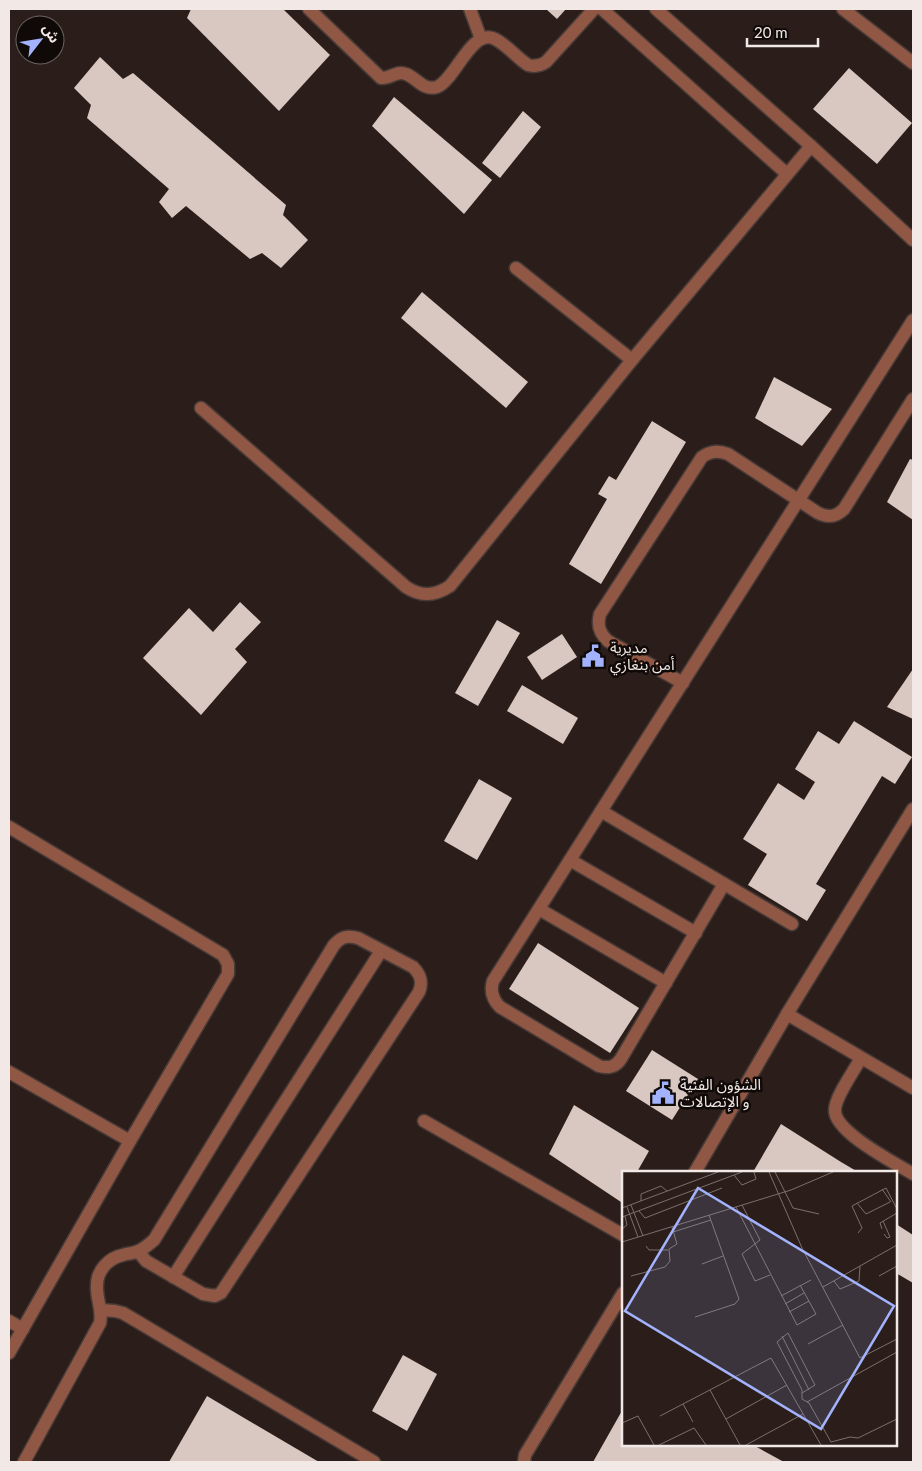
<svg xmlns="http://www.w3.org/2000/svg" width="922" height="1471" viewBox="0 0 922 1471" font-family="Lato,'Noto Sans Arabic',sans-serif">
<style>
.building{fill:#d9c8c2}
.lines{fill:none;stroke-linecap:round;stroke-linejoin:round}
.minor-casing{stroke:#473a37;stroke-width:15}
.minor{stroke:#905744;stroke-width:12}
.labels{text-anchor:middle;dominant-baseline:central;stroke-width:5;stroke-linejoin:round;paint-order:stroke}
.poi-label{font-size:15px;fill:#f2e9e6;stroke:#0f0a08;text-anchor:start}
.inset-road{fill:none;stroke:#7b6f6c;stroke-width:1}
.view{fill:#a2b2fd;fill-opacity:0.15;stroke:#a2b2fd;stroke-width:2.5}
.inset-edge{fill:none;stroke:#f2e9e6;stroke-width:2.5}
</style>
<rect width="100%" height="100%" fill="#2b1e1a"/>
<!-- building -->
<g class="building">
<path d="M191,9h92l47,46 -51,56 -92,-93z"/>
<path d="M546,9h20l-9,10z"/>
<path d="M100,57l23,22 10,-6 153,132 -3,10 25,25 -27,28 -19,-15 -12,6 -64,-53 -14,12 -13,-16 10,-13 -82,-71 4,-13 -17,-17z"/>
<path d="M849,68l63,55 -35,41 -64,-55z"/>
<path d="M394,97l98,83 -28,34 -92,-88z"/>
<path d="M523,111l18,16 -41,51 -18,-15z"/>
<path d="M422,292l106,90 -22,26 -105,-90z"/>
<path d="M774,377l58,32 -30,37 -47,-28z"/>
<path d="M652,421l34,21 -85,142 -32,-20 38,-65 -9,-5 11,-18 7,4z"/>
<path d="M910,459l3,1v60l-26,-18z"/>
<path d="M240,602l21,20 -26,27 12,13 -46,53 -58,-57 46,-50 24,24z"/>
<path d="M497,620l23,13 -42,73 -23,-13z"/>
<path d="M562,634l15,23 -35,23 -15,-23z"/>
<path d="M913,669v50l-26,-12z"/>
<path d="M522,685l56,33 -15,26 -56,-33z"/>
<path d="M854,721l58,36 -17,27 -13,-8 -66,108 10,6 -19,31 -59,-36 19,-31 -24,-15 35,-56 26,17 11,-18 -20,-13 23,-38 21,13z"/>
<path d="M479,779l33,19 -35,62 -33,-19z"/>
<path d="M538,943l101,65 -29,45 -101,-64z"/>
<path d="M652,1050l46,29 -26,41 -46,-29z"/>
<path d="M574,1105l75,46 -12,21h-14v27l-2,3 -72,-48z"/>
<path d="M781,1124l60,38 17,10h-105z"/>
<path d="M896,1224l17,11v48l-17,-10z"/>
<path d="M403,1355l34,19 -30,57 -35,-20z"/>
<path d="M207,1396l112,66h-150z"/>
<path d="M623,1409v36h130l31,17h-191z"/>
</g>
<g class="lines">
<defs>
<g id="minor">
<path d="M309,9l72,69c9,1 16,-8 25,-4 11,4 17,17 31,13 18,-7 35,-60 58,-48 12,6 22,19 33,26 7,2 12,1 18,-3l48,-53"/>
<path d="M470,9l11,30"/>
<path d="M602,9l185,165"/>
<path d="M656,9l155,137 102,94"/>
<path d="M843,9l70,54"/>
<path d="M516,268l116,92"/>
<path d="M201,408l205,179c15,10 29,9 44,-1l182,-226 179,-214"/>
<path d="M683,683l-75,-42c-9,-8 -11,-16 -8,-27l102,-157c8,-6 16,-7 26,-3l90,59c10,5 18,4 26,-4l69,-110"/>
<path d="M601,811l191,113"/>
<path d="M9,827l214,128 5,9v10l-98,167 -121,212"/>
<path d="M570,860l126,73"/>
<path d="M724,884l-102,173c-5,9 -12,12 -23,9l-99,-59c-8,-8 -10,-16 -7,-26l420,-661"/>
<path d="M539,909l127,74"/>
<path d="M787,1014l126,74"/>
<path d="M861,1058c-7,13 -26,39 -26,52 -1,22 60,53 78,64"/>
<path d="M9,1072l121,69"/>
<path d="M424,1121l199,114"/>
<path d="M695,1172l92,-158 126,-205"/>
<path d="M173,1277l208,-326"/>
<path d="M101,1310l14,1 8,2 251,149"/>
<path d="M9,1321l14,8"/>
<path d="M24,1462l76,-139c3,-13 -4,-24 -3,-38 0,-14 11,-27 26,-30 5,-2 10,-1 15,-4 6,-2 11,-7 16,-11l180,-295c7,-8 13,-10 24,-7l55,29c8,8 10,15 6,25l-198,301 -6,3 -12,-2 -57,-33 -8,-10"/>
<path d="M524,1462l1,-7 98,-162"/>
</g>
</defs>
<!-- minor casing -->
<use href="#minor" class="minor-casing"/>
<!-- minor -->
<use href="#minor" class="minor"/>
</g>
<!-- icons -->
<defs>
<symbol id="civic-bare" viewBox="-9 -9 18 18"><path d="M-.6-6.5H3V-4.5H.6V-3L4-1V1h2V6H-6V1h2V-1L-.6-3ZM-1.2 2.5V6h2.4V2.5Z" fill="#a2b2fd" stroke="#0f0a08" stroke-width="2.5" paint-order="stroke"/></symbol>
</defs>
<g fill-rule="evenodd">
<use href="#civic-bare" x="577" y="640" width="32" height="32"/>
<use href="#civic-bare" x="647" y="1077" width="32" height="32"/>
</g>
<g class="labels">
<!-- poi labels -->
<g class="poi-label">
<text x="610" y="647">مديرية<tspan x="610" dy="17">أمن بنغازي</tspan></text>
<text x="680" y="1084">الشؤون الفنية<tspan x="680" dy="17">و الإتصالات</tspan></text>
</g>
</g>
<!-- overview -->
<g transform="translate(622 1171)">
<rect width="275" height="275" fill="#2b1e1a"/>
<path class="inset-road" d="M147,1l33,76 58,110 37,-19M153,1l18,36 26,6M112,4l8,10 14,-6 -2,-7M260,18l9,13M19,30v-7l20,-8 6,5M235,32l9,11 24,-12M9,34l12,31M120,34l18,35 -18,14 13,27 15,-6M5,36l11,30M114,36l61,118 19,-11 -16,-29M0,37l96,-36M17,40l6,7 77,-30M0,46l120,-45M261,50l7,16 -3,1 -3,-4M0,58l5,-4 -2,-9M260,58l-2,-6 17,-10M51,61l38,-12M236,62l4,-5 -10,-22 34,-18 11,21M0,71l169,-52 42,-18M24,75l3,4h19M80,93l21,-8M9,105l34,-9 5,-6 -1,-12 8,-5 -5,-17M257,105l18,-10M212,110l6,8 19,-8 1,-15M201,116l74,-42M159,125l30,-16M163,133l19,-11M167,141l20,-11M73,146l40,-13 4,-5 -30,-84M160,165l27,54M186,173l35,-19M88,219l30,55M180,222l13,-8 -27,-52 -11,9 25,48v9l7,4 22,39 19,-5 8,1 39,-19M185,231l90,-50M61,233l10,18M38,245l111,-58 50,87M104,248l61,-34M0,252l16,-7 16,29M37,274l35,-17 12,17M124,274l57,-31"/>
<path class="view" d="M76,17l196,118 -73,123 -196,-118z"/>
<rect width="275" height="275" class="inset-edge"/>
</g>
<!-- border -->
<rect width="922" height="1471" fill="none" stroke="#f2e9e6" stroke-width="20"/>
<!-- north arrow -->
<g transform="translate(40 40) rotate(59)"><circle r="24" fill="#0f0a08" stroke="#6a6361"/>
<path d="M0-4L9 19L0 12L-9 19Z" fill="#a2b2fd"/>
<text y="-8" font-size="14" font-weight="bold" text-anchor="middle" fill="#f2e9e6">ش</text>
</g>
<!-- scale -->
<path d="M747 38v8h71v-8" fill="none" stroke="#f2e9e6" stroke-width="2.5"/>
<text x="754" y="38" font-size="15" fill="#f2e9e6" stroke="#0f0a08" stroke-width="4" paint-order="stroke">20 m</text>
</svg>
